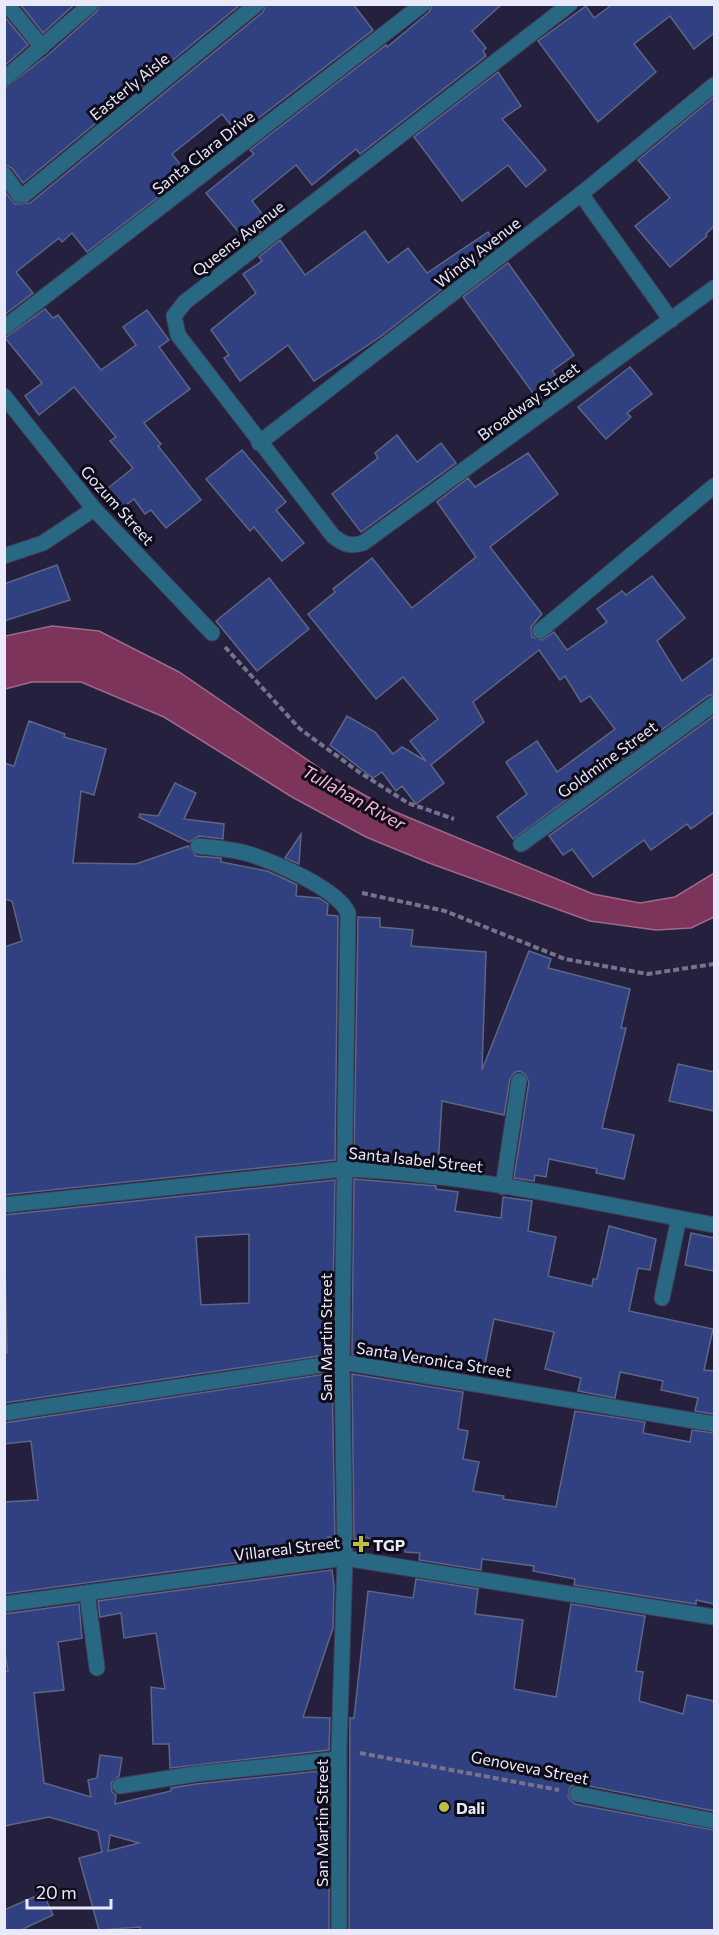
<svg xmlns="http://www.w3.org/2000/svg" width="719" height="1935" viewBox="0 0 719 1935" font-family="Commissioner,sans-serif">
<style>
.water{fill:#7d345a;stroke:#9e6a8b;stroke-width:1.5}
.building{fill:#304081;stroke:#5c6686;stroke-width:1.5;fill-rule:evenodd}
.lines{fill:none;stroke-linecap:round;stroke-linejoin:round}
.minor-casing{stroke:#413c58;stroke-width:17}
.path{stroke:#76738c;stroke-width:4;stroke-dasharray:6 3;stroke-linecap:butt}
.minor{stroke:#296883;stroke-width:15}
.poi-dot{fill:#bdbf43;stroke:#0e0c19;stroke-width:2}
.labels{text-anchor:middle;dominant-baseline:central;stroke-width:6;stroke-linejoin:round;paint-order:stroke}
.street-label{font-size:16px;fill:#eae9fc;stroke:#0e0c19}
.poi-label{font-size:16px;font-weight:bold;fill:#eae9fc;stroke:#0e0c19;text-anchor:start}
.water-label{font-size:18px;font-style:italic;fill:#f8b7d4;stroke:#0e0c19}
</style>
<rect width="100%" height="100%" fill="#25203d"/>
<!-- water -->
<path class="water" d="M52,626l47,5 80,41 155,106 59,33 200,83 47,9 35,-6 39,-24v44l-23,11 -35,2 -66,-9 -161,-58 -63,-26 -74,-40 -128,-80 -83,-35h-49l-27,7v-53z"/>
<!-- building -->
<g class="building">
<path d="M20,4h55l-32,29z"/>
<path d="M100,4h141l-218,179 -11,-15 -8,-4v-75l45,-35 48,-43z"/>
<path d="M266,4h87l20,26 -135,104 -16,-20 -50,40 16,20 -101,78 -15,-19 -10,9 -3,-4 -43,34 17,21 -29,22v-124l11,13 15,-1 233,-191z"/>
<path d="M433,4h69l-30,27 14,17 -3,3 3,5 -126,98 -4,-5 -44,36 -16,-20 -44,36 18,23 -23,18 -41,-49 48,-39 -4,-4 136,-105 1,2 42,-35z"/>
<path d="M613,4h101v29l-20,16 -24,-33 -36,28 22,28 -58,50 -60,-81 48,-35 8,12z"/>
<path d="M4,16l24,29 -24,21z"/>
<path d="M498,72l23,34 -19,13 44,51 -20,17 -18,-22 -46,36 -48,-64z"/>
<path d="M714,97v129l-8,8 1,2 -37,31 -35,-41 35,-28 -32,-38z"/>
<path d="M365,231l23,32 20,-15 19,25 61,-41 9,14 -117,91 -66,44 -26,-36 -48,36 -16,-23 5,-3 -18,-25 45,-37 -13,-19 19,-13 -3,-4 21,-17 25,35z"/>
<path d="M508,263l66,92 -22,16 9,12 -23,17 -75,-103z"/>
<path d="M45,309l8,9 5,-3 43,55 35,-25 -13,-18 24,-17 22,30 -10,7 31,42 -46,34 17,21 -3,2 43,54 -35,28 -15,-18 -6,4 -11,-15 -17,13 -15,-19 31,-25 -23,-27 6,-4 -42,-50 -35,28 -14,-19 17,-13 -37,-45z"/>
<path d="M630,367l22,27 -25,19 4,4 -25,22 -28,-32z"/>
<path d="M397,435l20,27 24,-19 15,20 -95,69 -29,-38 46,-36 -3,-5z"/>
<path d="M242,450l44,52 -10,8 28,33 -22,18 -28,-34 -4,4 -44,-52z"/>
<path d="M528,453l30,41 -68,53 52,67 -11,13 1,10 10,3 12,-8 13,18 40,-28 -10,-13 25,-18 4,4 26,-19 33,42 -28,23 25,40 32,-23v36l-6,2 -195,143 -16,-22 30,-23 -21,-32 31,-21 20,31 58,-43 -25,-33 -9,6 -16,-26 -5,4 -21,-30 -66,52 11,20 -53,43 13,18 -28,21 -14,-18 -6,5 -14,-19 -9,6 -43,-33 17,-29 28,16 18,22 9,-7 24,14 -16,-20 28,-22 -35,-42 -27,22 -68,-85 27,-22 -2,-3 39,-31 40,50 64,-51 -39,-55 31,-24 7,9z"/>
<path d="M57,565l13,35 -66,21v-37z"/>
<path d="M269,578l40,51 -52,42 -41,-50z"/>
<path d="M714,716v96l-23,17 -4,-5 -36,26 -7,-10 -51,37 -21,-28 -9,6 -14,-19z"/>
<path d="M29,721l36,13 -1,3 42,12 -12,46 -13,-4 -8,72 63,1 52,-18 8,10 25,2v4l46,9 18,8 12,6 -1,11 23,2 9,6 -1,11 11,1 -3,244 -331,35v-248l18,-6 -10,-40 -8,-2v-136l10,3z"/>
<path d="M175,783l21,10 -12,26 40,5 -1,15 -24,-3 -10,6 -50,-25 1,-3 18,2z"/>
<path d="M301,834l-2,30 -14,-6z"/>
<path d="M358,917l22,1v9l33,3 -2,16 75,6 -4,118 47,-119 22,8 -3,9 82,21 -9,39h5l-24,100 32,7 -10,44 -28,-6 1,-4 -48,-10 -3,18 -11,-2 -1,6 -20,-3 15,-96 -4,-8 -5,-3 -5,1 -5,7 -6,36 -62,-14 -4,66 -84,-7z"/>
<path d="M678,1064l36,8v39l-45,-10z"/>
<path d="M354,1179l82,7v3l22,3 -3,19 46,7 2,-21 29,4 -4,30 28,6 -8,39 44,10 1,-7h4l12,-53 47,13 -6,31 -12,-2 -9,43 84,18 -9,41 10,1v43l-19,-3 3,-13 -37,-8 2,-9 -43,-9 -5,26 -37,-7 3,-13 -36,-9 9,-37 -60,-13 -11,55 -131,-20z"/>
<path d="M335,1180l-3,174 -328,49v-49l3,-1 -3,-138zM249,1234v69l-48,2 -5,-68z"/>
<path d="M691,1233l23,5v33l-29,-6z"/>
<path d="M332,1373l3,165 -7,-1 2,13 -326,44v-92l34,-2 -7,-59 -27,3v-21z"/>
<path d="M352,1374l111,18 -5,37 10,2 -5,28 16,3 -6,29 31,5 -1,3 53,8 19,-96 70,11 -2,11 47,9 2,-12 22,3v171l-18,-4v4l-122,-19 1,-6 -42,-8 1,-5 -52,-7 -1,11 -62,-10 1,-7 -15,-1v-3l-20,-3v-4l-21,-5 -1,3 -9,-1z"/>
<path d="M332,1570l2,16 -1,42 -30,89 27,1 -1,32 -159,18 -1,-24h-16l-2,-57 14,2 -9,-56 -32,5 -3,-25 -21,4 -2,-16z"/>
<path d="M416,1579l62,10 -3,25 48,6 -9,69 42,8 15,-93 74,12 -9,55 7,1 -4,29 44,13 4,-19 27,6v110l-135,-27 -9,3 -2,10 7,7 139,26v100h-365l1,-212h4l14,-127 45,7z"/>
<path d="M79,1604l3,34 -24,4 6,48 -30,3 10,90 47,14 -3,-17 9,-2 3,-23 22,3 -3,18 -8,7 1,9 4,3 -1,9 56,-13v-3l25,-4 133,-14v160h-189v-3l-41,3 -20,-72 23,-6 -4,-21 -49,-14 -45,9v-154l4,-1 -4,-23v-34zM110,1835l29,8 -31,8z"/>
<path d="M43,1893l10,22 -32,15h-17v-20z"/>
</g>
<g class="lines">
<defs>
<g id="minor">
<path d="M7,4l35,43"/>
<path d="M570,4l-385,298 -11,14 4,19 155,201c10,8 17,11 30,7l351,-255"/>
<path d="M4,79l87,-75"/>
<path d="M4,174l15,21h5l233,-191"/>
<path d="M581,194l90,126"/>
<path d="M4,328l419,-324"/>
<path d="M4,396l90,113 118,124"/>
<path d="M259,443l322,-249 133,-109"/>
<path d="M4,556l39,-13 51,-34"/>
<path d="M540,631l174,-145"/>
<path d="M521,844l193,-140"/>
<path d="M198,846c16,2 35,3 51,8 25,8 89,35 99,59l-6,449 3,196 -6,191v181"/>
<path d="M503,1187l16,-106"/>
<path d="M4,1205l340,-36c124,5 248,33 370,56"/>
<path d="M662,1298l17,-80"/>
<path d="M4,1413l338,-51 372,62"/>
<path d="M87,1593l10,75"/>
<path d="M4,1604l341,-46 369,59"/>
<path d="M120,1786l75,-12 144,-15"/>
<path d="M577,1794l137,27"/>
</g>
</defs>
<!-- minor casing -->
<use href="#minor" class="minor-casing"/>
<!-- path -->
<g class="path">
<path d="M225,647l75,82 59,43 49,31 46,16"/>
<path d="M362,893l83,18 120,48 83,15 66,-10"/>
<path d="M360,1753l199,37"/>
</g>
<!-- minor -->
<use href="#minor" class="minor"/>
</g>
<!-- markers -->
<g class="poi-dot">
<path d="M358 1535h6v6h6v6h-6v6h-6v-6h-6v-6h6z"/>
<circle cx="444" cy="1807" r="6"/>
</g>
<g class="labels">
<!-- street labels -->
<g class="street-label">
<text transform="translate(129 86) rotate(-39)">Easterly Aisle</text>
<text transform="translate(203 152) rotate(-38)">Santa Clara Drive</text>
<text transform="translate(238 238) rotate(-38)">Queens Avenue</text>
<text transform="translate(477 252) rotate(-38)">Windy Avenue</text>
<text transform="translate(528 401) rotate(-36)">Broadway Street</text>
<text transform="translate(118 505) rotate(48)">Gozum Street</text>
<text transform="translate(607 759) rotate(-36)">Goldmine Street</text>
<text transform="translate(416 1159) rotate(6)">Santa Isabel Street</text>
<text transform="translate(325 1337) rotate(-90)">San Martin Street</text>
<text transform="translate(434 1359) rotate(9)">Santa Veronica Street</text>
<text transform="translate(287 1548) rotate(-7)">Villareal Street</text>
<text transform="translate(530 1767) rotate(11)">Genoveva Street</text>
<text transform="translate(321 1823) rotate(-90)">San Martin Street</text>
</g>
<!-- poi labels -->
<g class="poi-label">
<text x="373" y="1544">TGP</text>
<text x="456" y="1807">Dali</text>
</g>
<!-- water labels -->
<g class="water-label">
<text transform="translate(354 797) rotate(29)">Tullahan River</text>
</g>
</g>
<!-- border -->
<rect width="719" height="1935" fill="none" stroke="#eae9fc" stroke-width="12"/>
<!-- scale -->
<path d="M27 1899v9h84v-9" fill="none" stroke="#eae9fc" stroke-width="3"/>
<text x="36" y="1899" font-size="18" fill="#eae9fc" stroke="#0e0c19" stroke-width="4.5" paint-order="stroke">20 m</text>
</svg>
